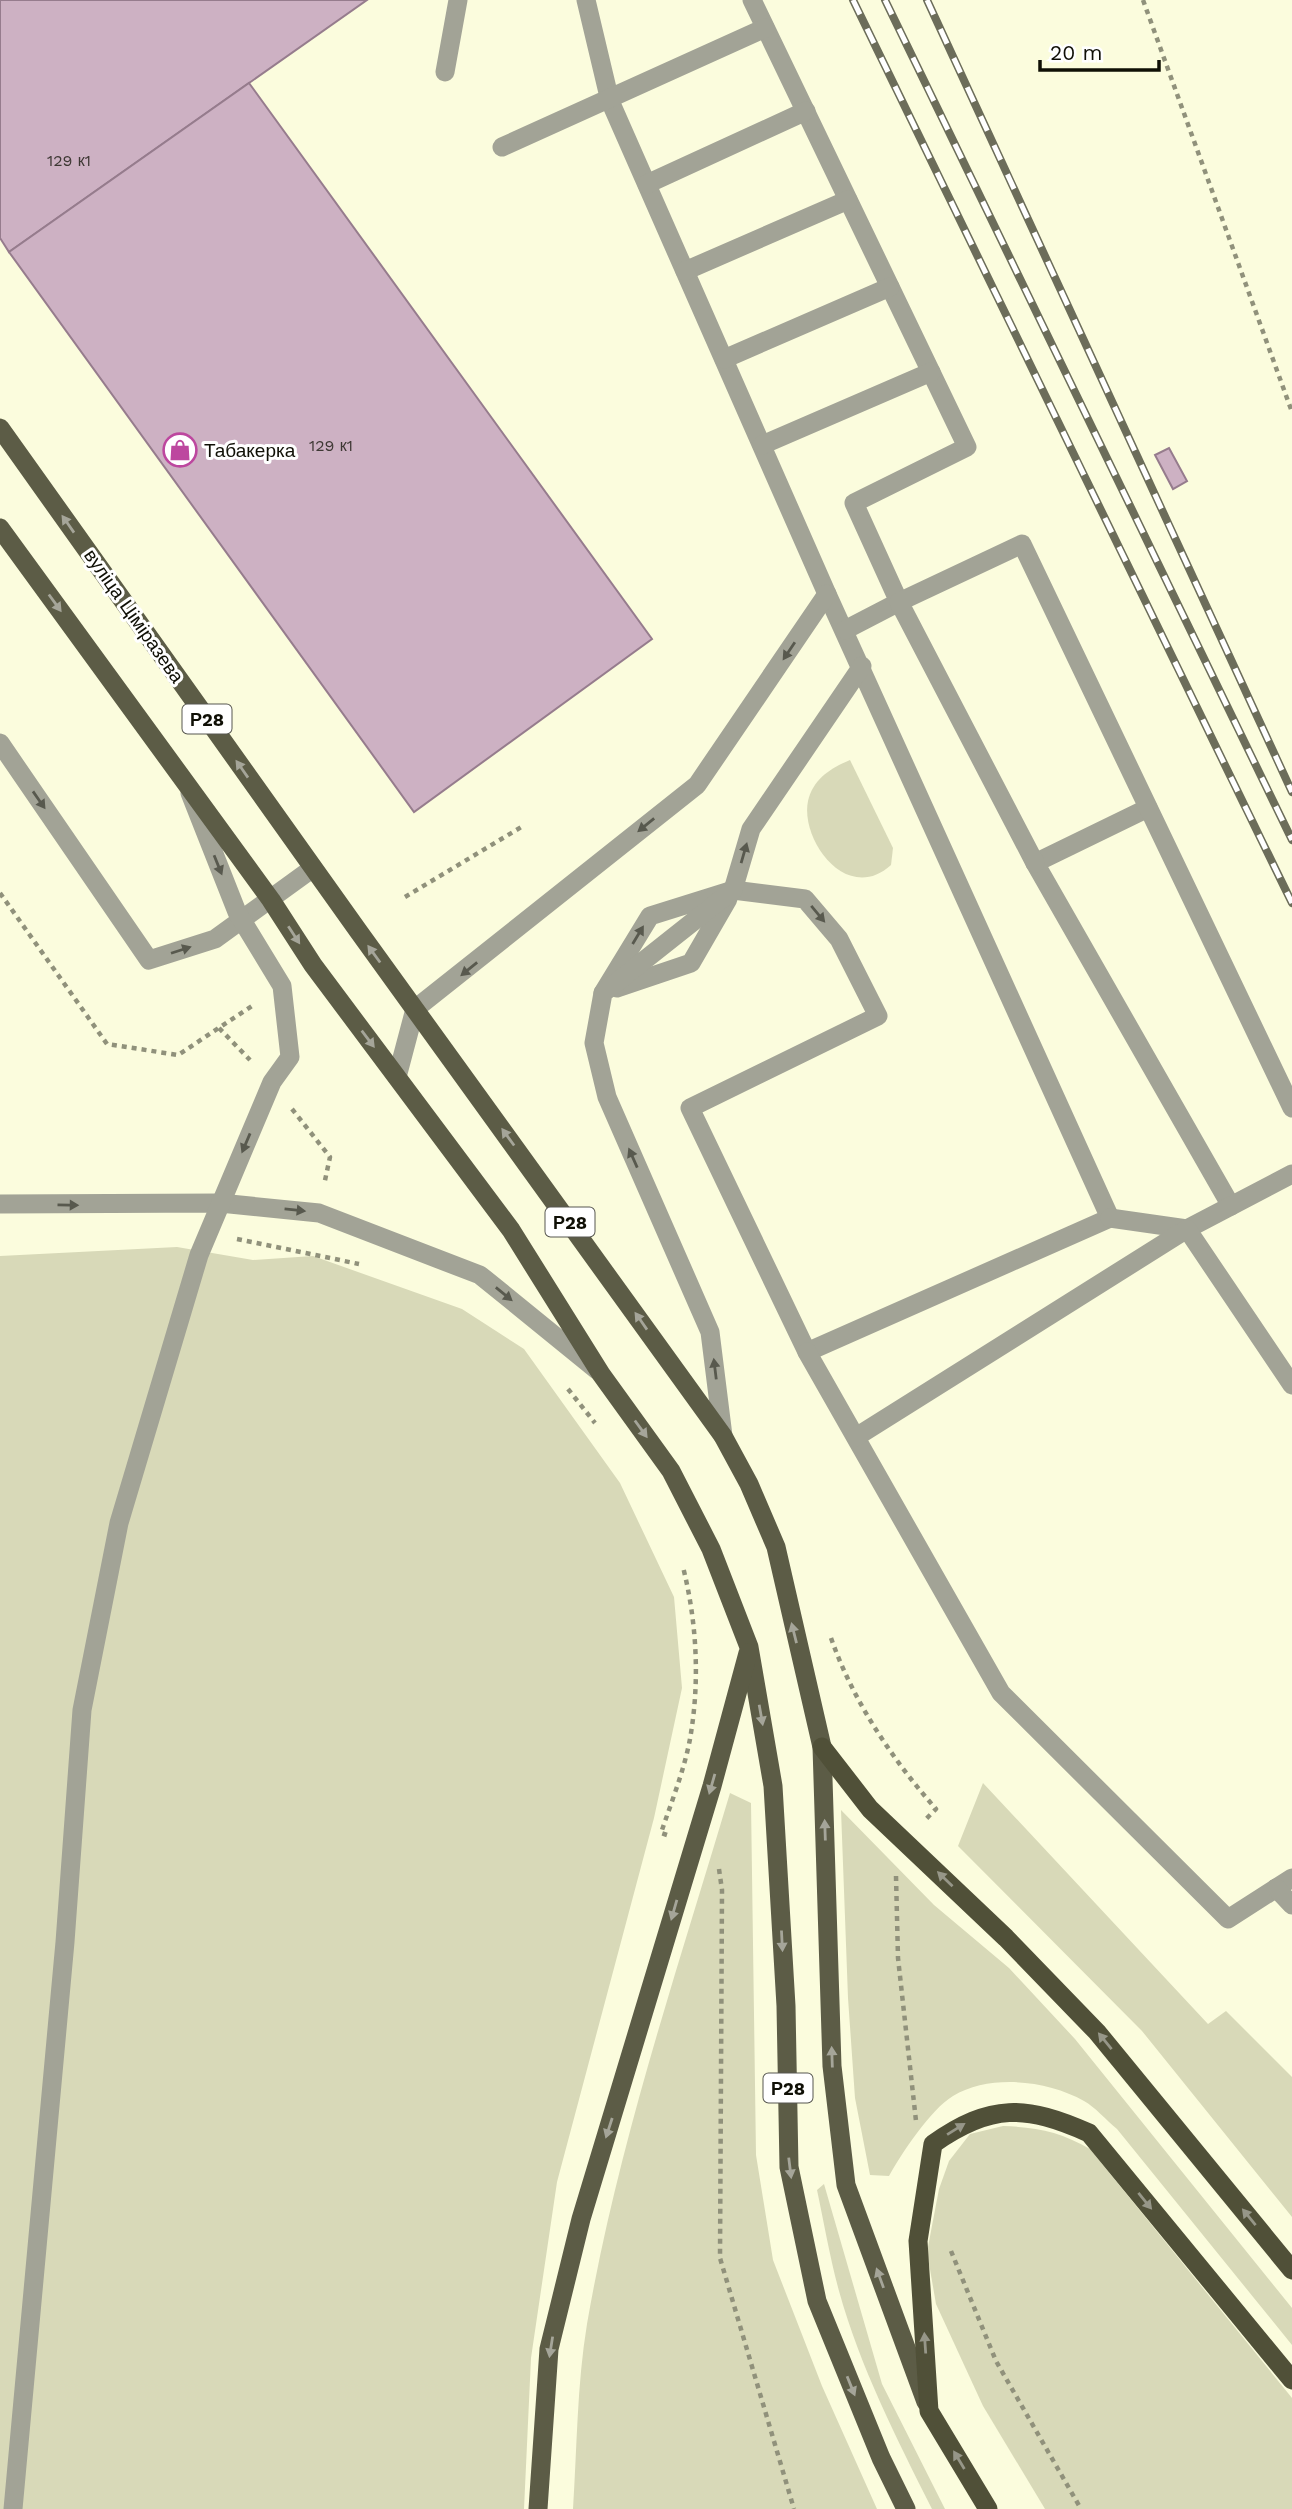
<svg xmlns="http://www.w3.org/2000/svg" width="1292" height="2509" viewBox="0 0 1292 2509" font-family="'Work Sans',sans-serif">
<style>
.green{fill:#d8d9b8}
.building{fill:#cdb1c3;stroke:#967c8d;stroke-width:2}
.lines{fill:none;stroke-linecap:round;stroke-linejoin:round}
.path{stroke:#90917b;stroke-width:4.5;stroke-dasharray:5 5;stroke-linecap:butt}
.service{stroke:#a2a396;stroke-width:19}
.primary{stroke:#5c5c46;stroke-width:19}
.trunk{stroke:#505038;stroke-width:19}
.rail-casing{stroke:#6c6d5a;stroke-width:8}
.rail{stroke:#fff;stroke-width:5;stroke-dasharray:16;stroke-linecap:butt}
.oneway{fill:#a5a599}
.oneway2{fill:#58594e}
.oneway3{fill:#969688}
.labels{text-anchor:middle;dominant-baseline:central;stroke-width:6;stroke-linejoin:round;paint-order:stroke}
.number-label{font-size:16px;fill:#3e3834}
.shield{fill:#fff;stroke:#575750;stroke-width:2}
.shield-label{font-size:18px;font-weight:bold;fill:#0f0f05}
.poi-label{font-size:19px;fill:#0f0f05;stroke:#fff;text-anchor:start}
.street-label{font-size:19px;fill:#0f0f05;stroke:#fff}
</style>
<rect width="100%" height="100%" fill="#fbfcdd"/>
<!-- green -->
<g class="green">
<path d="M850,760l43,88 -2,17c-44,40 -91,-25 -83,-64 5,-22 23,-33 42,-41z"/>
<path d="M177,1247l76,13 60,-4 149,53 62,40 96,134 54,114 8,91 -28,130 -97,364 -26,176 -7,151h-524v-1253z"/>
<path d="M983,1783l225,241 18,-13 66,66v140l-150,-186 -184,-185z"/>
<path d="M730,1793l21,10 5,352 17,105 49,126 55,123h-304c4,-61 4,-125 14,-185 31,-180 91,-356 143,-531z"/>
<path d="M841,1810l93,95 75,63 66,71 217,269v37l-175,-216c-11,-9 -22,-22 -33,-28 -37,-21 -94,-27 -131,-5 -23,14 -51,57 -64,80l-19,-1 -15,-77 -7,-100z"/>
<path d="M1003,2126c34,1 58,6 87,23l202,249v111h-247l-62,-103 -47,-102 -9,-52 12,-63 10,-28 21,-27z"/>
<path d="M824,2184l58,200 63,125h-13c-35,-70 -72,-142 -93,-218 -9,-33 -15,-68 -22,-101z"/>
</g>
<!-- building -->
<g class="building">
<path d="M0,0h367l-358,252 -9,-14z"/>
<path d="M249,83l403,556 -238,173 -405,-560z"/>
<path d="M1169,448l18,33 -14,8 -18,-34z"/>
</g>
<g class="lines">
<!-- path -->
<g class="path">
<path d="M1143,0l149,412"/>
<path d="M0,893l107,151 71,11 77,-51"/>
<path d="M405,897l118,-71"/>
<path d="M219,1028l31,32"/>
<path d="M292,1109l38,48 -6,28"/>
<path d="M237,1239l122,25"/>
<path d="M568,1389l27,34"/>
<path d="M831,1638c22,63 61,121 105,171l-11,11"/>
<path d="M667,1835l-6,-2c10,-30 23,-62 29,-94 10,-57 7,-116 -7,-172"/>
<path d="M719,1869l3,21 -2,368 74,251"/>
<path d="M896,1876l2,82 18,163"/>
<path d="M951,2251l45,110 85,148"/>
</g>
<!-- service -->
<g class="service">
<path d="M586,0l24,101 217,493 283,624 -303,134 -117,-244 188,-92 -39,-77 -34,-40 -72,-9 -83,26 -47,77"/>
<path d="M752,0l215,447 -113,56 45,99 -54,28"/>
<path d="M445,72l13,-72"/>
<path d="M502,147l263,-119"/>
<path d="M647,184l159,-73"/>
<path d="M685,271l163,-71"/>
<path d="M724,359l166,-72"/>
<path d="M762,445l169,-73"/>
<path d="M0,743l149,217 66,-21 98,-71"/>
<path d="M1148,808l-113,55 196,343"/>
<path d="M1035,863l-136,-261 123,-58 270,564"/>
<path d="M617,988l74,-25 37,-64"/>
<path d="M397,1077l18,-68 282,-224 130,-191"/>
<path d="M0,1204l220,-1 99,10 161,62 117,95"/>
<path d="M1110,1218l77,11 105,-55"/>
<path d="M807,1352l194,341 227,226 64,-41"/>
<path d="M723,1436l-13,-104 -103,-235 -13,-54 9,-50 130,-103 18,-61 111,-163"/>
<path d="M856,1437l331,-208 105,156"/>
<path d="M1276,1888l16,17"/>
<path d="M13,2509l52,-567 17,-232 37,-187 80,-268 73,-173 18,-25 -8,-71 -45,-74 -47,-119"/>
</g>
<!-- primary -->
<g class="primary">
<path d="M0,428l359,504 364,504 26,48 27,63 46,200 10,319 14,119 80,217"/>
<path d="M0,528l271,372 42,65 198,265 90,144 70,97 40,78 38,98 24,139 13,220 3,161 28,134 64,157 25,51"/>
<path d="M538,2509l11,-160 32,-130 131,-433 36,-133"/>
</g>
<!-- trunk -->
<g class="trunk">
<path d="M822,1747l48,62 136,129 91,94 195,238"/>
<path d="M988,2509l-59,-98 -11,-170 15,-97c58,-41 93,-39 156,-11l203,247"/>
</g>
<defs>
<g id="rail">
<path d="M853,0l439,903"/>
<path d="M885,0l407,840"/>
<path d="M927,0l365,792"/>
</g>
</defs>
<!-- rail casing -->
<use href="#rail" class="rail-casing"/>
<!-- rail -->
<use href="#rail" class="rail"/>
</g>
<!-- one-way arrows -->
<defs><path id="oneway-solid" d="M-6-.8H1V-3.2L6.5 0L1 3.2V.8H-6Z" transform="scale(1.75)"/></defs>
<g class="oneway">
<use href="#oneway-solid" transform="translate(68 524) rotate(-125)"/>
<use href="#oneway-solid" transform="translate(55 603) rotate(54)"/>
<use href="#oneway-solid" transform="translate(242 769) rotate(-125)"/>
<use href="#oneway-solid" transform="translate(294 935) rotate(57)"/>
<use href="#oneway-solid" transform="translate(374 954) rotate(-126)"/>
<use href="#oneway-solid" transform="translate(368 1039) rotate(53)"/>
<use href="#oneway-solid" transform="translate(508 1137) rotate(-126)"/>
<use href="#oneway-solid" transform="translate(641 1321) rotate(-125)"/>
<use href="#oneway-solid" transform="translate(641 1429) rotate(54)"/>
<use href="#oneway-solid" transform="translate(794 1633) rotate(-104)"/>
<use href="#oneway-solid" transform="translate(761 1715) rotate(80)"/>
<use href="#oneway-solid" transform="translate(712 1784) rotate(106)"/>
<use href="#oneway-solid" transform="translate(825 1830) rotate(-92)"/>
<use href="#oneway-solid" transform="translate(674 1910) rotate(106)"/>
<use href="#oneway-solid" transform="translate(782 1941) rotate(87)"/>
<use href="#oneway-solid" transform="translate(832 2057) rotate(-92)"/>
<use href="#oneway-solid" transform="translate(609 2128) rotate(108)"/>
<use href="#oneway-solid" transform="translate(790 2168) rotate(83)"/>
<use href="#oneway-solid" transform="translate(880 2278) rotate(-110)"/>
<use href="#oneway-solid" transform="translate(551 2347) rotate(99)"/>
<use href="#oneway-solid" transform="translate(851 2386) rotate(68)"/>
</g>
<g class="oneway2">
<use href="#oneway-solid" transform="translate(789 651) rotate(124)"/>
<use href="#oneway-solid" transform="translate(39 800) rotate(55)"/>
<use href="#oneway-solid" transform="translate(646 825) rotate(141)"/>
<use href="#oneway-solid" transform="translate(744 853) rotate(-74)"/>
<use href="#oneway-solid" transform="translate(218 865) rotate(68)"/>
<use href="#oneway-solid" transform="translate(818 914) rotate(50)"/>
<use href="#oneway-solid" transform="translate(638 935) rotate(-59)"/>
<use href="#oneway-solid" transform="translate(181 950) rotate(-18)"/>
<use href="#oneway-solid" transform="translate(469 969) rotate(141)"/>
<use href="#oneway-solid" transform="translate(246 1143) rotate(113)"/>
<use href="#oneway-solid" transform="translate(633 1158) rotate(-114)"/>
<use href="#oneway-solid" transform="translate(68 1205) rotate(1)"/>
<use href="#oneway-solid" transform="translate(295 1210) rotate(6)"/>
<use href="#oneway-solid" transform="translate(504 1294) rotate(39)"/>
<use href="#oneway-solid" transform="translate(715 1369) rotate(-97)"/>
</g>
<g class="oneway3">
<use href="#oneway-solid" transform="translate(945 1879) rotate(-136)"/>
<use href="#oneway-solid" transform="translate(1105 2041) rotate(-129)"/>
<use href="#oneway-solid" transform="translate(956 2129) rotate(-32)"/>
<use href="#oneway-solid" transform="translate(1145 2201) rotate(51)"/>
<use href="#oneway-solid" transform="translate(1249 2217) rotate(-129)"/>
<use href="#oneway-solid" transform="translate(925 2343) rotate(-94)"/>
<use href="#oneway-solid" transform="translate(959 2460) rotate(-121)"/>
</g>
<!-- icons -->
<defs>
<symbol id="shop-ring" viewBox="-11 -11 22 22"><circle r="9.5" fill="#fff" stroke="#bd479f" stroke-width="1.5"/><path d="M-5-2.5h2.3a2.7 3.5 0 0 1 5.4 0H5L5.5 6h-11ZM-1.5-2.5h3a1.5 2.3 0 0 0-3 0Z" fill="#bd479f"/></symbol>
</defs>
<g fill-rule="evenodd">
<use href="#shop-ring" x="161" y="431" width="38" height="38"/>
</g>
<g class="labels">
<!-- number labels -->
<g class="number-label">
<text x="69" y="160">129 к1</text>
<text x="331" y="445">129 к1</text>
</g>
<!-- shield labels -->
<g class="shield">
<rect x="182.5" y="704.5" width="49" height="29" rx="5"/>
<rect x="545.5" y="1207.5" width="49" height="29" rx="5"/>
<rect x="763.5" y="2073.5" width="49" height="29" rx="5"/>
</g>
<g class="shield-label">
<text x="207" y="719">Р28</text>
<text x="570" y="1222">Р28</text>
<text x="788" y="2088">Р28</text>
</g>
<!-- poi labels -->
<g class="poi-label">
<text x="204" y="450">Табакерка</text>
</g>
<!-- street labels -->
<g class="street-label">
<text transform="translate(134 616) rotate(55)">вуліца Ціміразева</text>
</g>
</g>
<!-- scale -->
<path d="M1040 60v10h119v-10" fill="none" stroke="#0f0f05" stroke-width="3.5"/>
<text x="1050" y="60" font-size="21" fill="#0f0f05" stroke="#ffffff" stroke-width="5" paint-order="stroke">20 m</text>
</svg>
